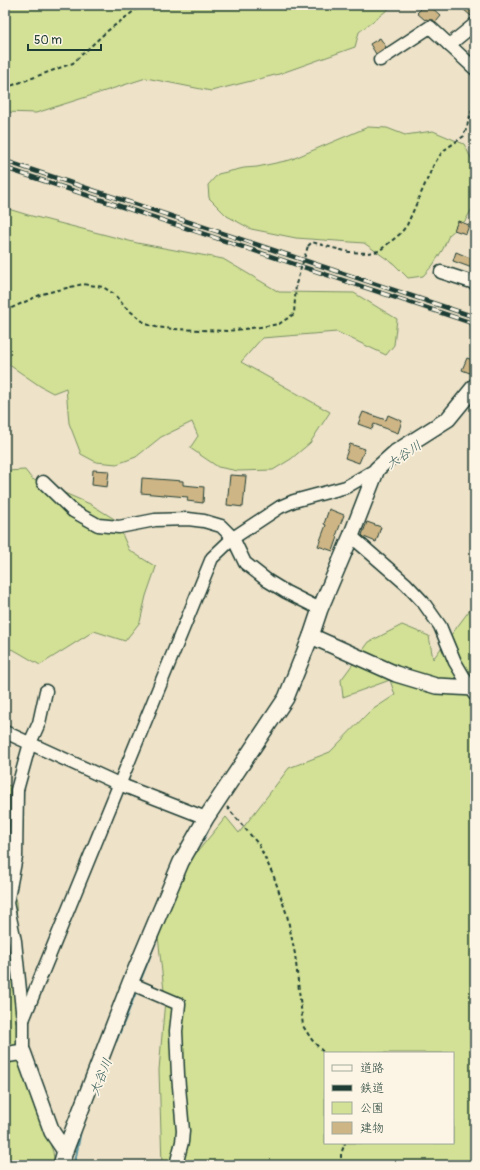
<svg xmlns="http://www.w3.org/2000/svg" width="480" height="1170" viewBox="0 0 480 1170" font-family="Pangolin,'Klee One',sans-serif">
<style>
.green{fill:#d2e195;stroke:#788f64;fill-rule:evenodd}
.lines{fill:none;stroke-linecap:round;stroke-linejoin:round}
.stream{stroke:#5e96a0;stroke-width:3}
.building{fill:#ceb585;stroke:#1f3d34}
.minor-casing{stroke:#1f3d34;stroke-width:15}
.tertiary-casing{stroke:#1f3d34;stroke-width:18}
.path{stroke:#1f3d34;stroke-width:2;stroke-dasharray:4 3;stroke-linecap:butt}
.minor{stroke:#fcf5e5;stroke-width:12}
.tertiary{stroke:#fcf5e5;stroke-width:15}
.rail-casing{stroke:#1f3d34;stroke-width:4.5}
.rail{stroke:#fcf5e5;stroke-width:3;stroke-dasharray:9;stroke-linecap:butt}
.path-bridge{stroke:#1f3d34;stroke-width:2;stroke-dasharray:4 3;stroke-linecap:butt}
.labels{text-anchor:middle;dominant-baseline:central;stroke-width:3.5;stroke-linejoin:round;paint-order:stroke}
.water-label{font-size:13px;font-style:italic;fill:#345b58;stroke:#fcf5e5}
</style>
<rect width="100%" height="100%" fill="#eee2c8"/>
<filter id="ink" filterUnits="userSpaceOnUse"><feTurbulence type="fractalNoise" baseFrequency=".025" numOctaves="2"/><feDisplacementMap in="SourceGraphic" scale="8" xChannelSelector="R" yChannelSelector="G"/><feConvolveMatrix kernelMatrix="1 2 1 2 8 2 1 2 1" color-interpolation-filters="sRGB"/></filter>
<g filter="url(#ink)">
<!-- green -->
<g class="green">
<path d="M5,5h388l-2,2 -32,25 -4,15 -76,27 -68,17 -65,-13 -110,35 -31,-1z"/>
<path d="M368,127l19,1 18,7 28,-4 31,13 8,16 3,32v12l-10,17 -16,14 -6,14 -10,16 -10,11 -15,2 -14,-14 -30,-21 -68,-5 -45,-9 -24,-13 -18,-18 -1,-13 10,-11 26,-6 13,-1 33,-7z"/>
<path d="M5,208l23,7 109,28 86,16 56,33 75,1 43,26 -3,26 -8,10 -49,-23 -75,6 -21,24 89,50 -20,31 -19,16 -18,11 -35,1 -20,-4 -28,-19 8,-12 -6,-14 -31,15 -25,20 -19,7 -21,-2 -15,-8 -12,-31 -3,-35 -13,5 -13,-7 -35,-24z"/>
<path d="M25,470l7,9 58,25 26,16 13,30 27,17 -10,29 -6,26 -15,19 -31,-10 -54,34 -24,-14 -11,-4v-176z"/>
<path d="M475,603v562h-313l-3,-95 6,-70 -7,-64 26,-68 42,-51 13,16 50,-65 41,-16 39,-40 26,-17 -5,-15 -47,17 -2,-17 28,-38 33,-17 27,11 4,23zM325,1053h128v90h-128z"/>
<path d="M5,784l10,4 -2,50 5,108 -2,55 1,52 -12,1z"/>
<path d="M22,1057l21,67 10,28 2,13h-50v-106z"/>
</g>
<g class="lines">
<!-- stream -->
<g class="stream">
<path d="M203,839l4,-7"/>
<path d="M139,983l23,-58"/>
<path d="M116,1041l20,-50"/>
<path d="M74,1165l6,-32"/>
</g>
</g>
<!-- building -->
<g class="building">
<path d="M425,5h4l12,11 -5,6 -4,-2h-4l-2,-1 -1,1 -8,-7z"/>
<path d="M467,5h8v7l-4,4 -8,-7z"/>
<path d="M380,38l6,9 -10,7 -6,-10z"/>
<path d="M458,221l11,4 -3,9 -12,-4z"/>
<path d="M456,252l19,8v9l-22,-8z"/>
<path d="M467,358l8,3v14l-13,-5z"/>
<path d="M363,412l23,8 2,-5 14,6 -4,12 -24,-9 -2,5 -14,-5z"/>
<path d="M350,444l15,5 -6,14 -14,-5z"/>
<path d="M93,470l16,1 -2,16 -15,-2z"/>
<path d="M230,475l16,1 -3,31 -16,-2z"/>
<path d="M142,478l41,3v4l21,2 -1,16 -16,-2 1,-4 -47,-4z"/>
<path d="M329,509l15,6 -8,21 2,1 -5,14 -15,-5 8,-21 -2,-1z"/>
<path d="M367,522l14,5 -5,15 -12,-5 -2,-2z"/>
</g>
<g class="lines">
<defs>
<g id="minor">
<path d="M449,45l26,-21"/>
<path d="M380,60l50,-33 44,41 1,1"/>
<path d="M441,272l34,11"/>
<path d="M43,482l30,29 25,14 21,2 36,-7 33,-1 16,2 17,5 12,12 12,25 23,18 18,11 34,17"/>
<path d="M351,536l55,48 17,18 17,24 15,36 19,32"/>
<path d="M5,732l114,52 87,34"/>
<path d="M130,983l49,21 -3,27 2,44 5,56 -1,11 -6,23"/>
<path d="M23,1020l189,-462 21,-20 47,-31 14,-6 52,-14 31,-18"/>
<path d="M23,1052v-32l-8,-79 -8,-38 9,-46 1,-67 13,-47 9,-20 7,-32"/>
</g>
<g id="tertiary">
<path d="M311,636l85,38 40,12 39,2"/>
<path d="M5,1055l18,-3 29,80 13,19"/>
<path d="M61,1165l4,-14 65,-168 51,-121 25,-44 80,-120 25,-62 9,-27 31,-73 26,-67 19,-17 52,-33 27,-33"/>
</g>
</defs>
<!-- minor casing -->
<use href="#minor" class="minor-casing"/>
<!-- tertiary casing -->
<use href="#tertiary" class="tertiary-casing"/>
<!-- path -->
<g class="path">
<path d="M5,88l68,-25 33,-31 32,-24 8,-3"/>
<path d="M308,246l4,-4 21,6 16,4 19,1 11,-2 21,-17 7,-9 27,-61 9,-13 21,-15 7,-23 4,-8"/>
<path d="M5,311l37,-17 41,-10 20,3 11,7 11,13 21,17 10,3 17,2 54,2 33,-4 19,-3 15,-10 2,-30"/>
<path d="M227,807l32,38 15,32 13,38 8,39 8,72 9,14 13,14"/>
<path d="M341,1165v-11l4,-11"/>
</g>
<!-- minor -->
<use href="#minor" class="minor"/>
<!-- tertiary -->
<use href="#tertiary" class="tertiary"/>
<defs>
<g id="rail">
<path d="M5,161l470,156"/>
<path d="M5,168l470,156"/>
</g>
</defs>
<!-- rail casing -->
<use href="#rail" class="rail-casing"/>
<!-- rail -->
<use href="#rail" class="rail"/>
<!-- path-bridge -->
<path class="path-bridge" d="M296,284l12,-38"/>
</g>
</g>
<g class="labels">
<!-- water labels -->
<g class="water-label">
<text transform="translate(404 455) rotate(-34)">大谷川</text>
<text transform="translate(101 1077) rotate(-68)">大谷川</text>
</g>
</g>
<!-- margin -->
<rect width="480" height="1170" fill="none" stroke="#fcf5e5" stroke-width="20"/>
<rect x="10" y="10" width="460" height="1150" fill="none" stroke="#1f3d34" stroke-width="1.5" filter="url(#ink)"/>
<!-- legend -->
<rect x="324" y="1052" width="130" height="92" fill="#fcf5e5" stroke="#a4ab9e"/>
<rect x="332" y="1065" width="20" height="6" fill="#fcf5e5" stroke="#a4ab9e"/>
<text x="360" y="1072" font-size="12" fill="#1f3d34">道路</text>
<rect x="332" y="1085" width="20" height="6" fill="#1f3d34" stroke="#a4ab9e"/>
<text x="360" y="1092" font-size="12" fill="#1f3d34">鉄道</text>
<rect x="332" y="1102" width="20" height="12" fill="#d2e195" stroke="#a4ab9e"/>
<text x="360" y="1112" font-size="12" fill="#1f3d34">公園</text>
<rect x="332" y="1122" width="20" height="12" fill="#ceb585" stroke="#a4ab9e"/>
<text x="360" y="1132" font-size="12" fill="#1f3d34">建物</text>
<!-- scale -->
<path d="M28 44v6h73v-6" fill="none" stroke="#1f3d34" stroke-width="2"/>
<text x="34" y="44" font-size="12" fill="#1f3d34" stroke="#fcf5e5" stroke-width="3" paint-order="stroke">50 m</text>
</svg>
